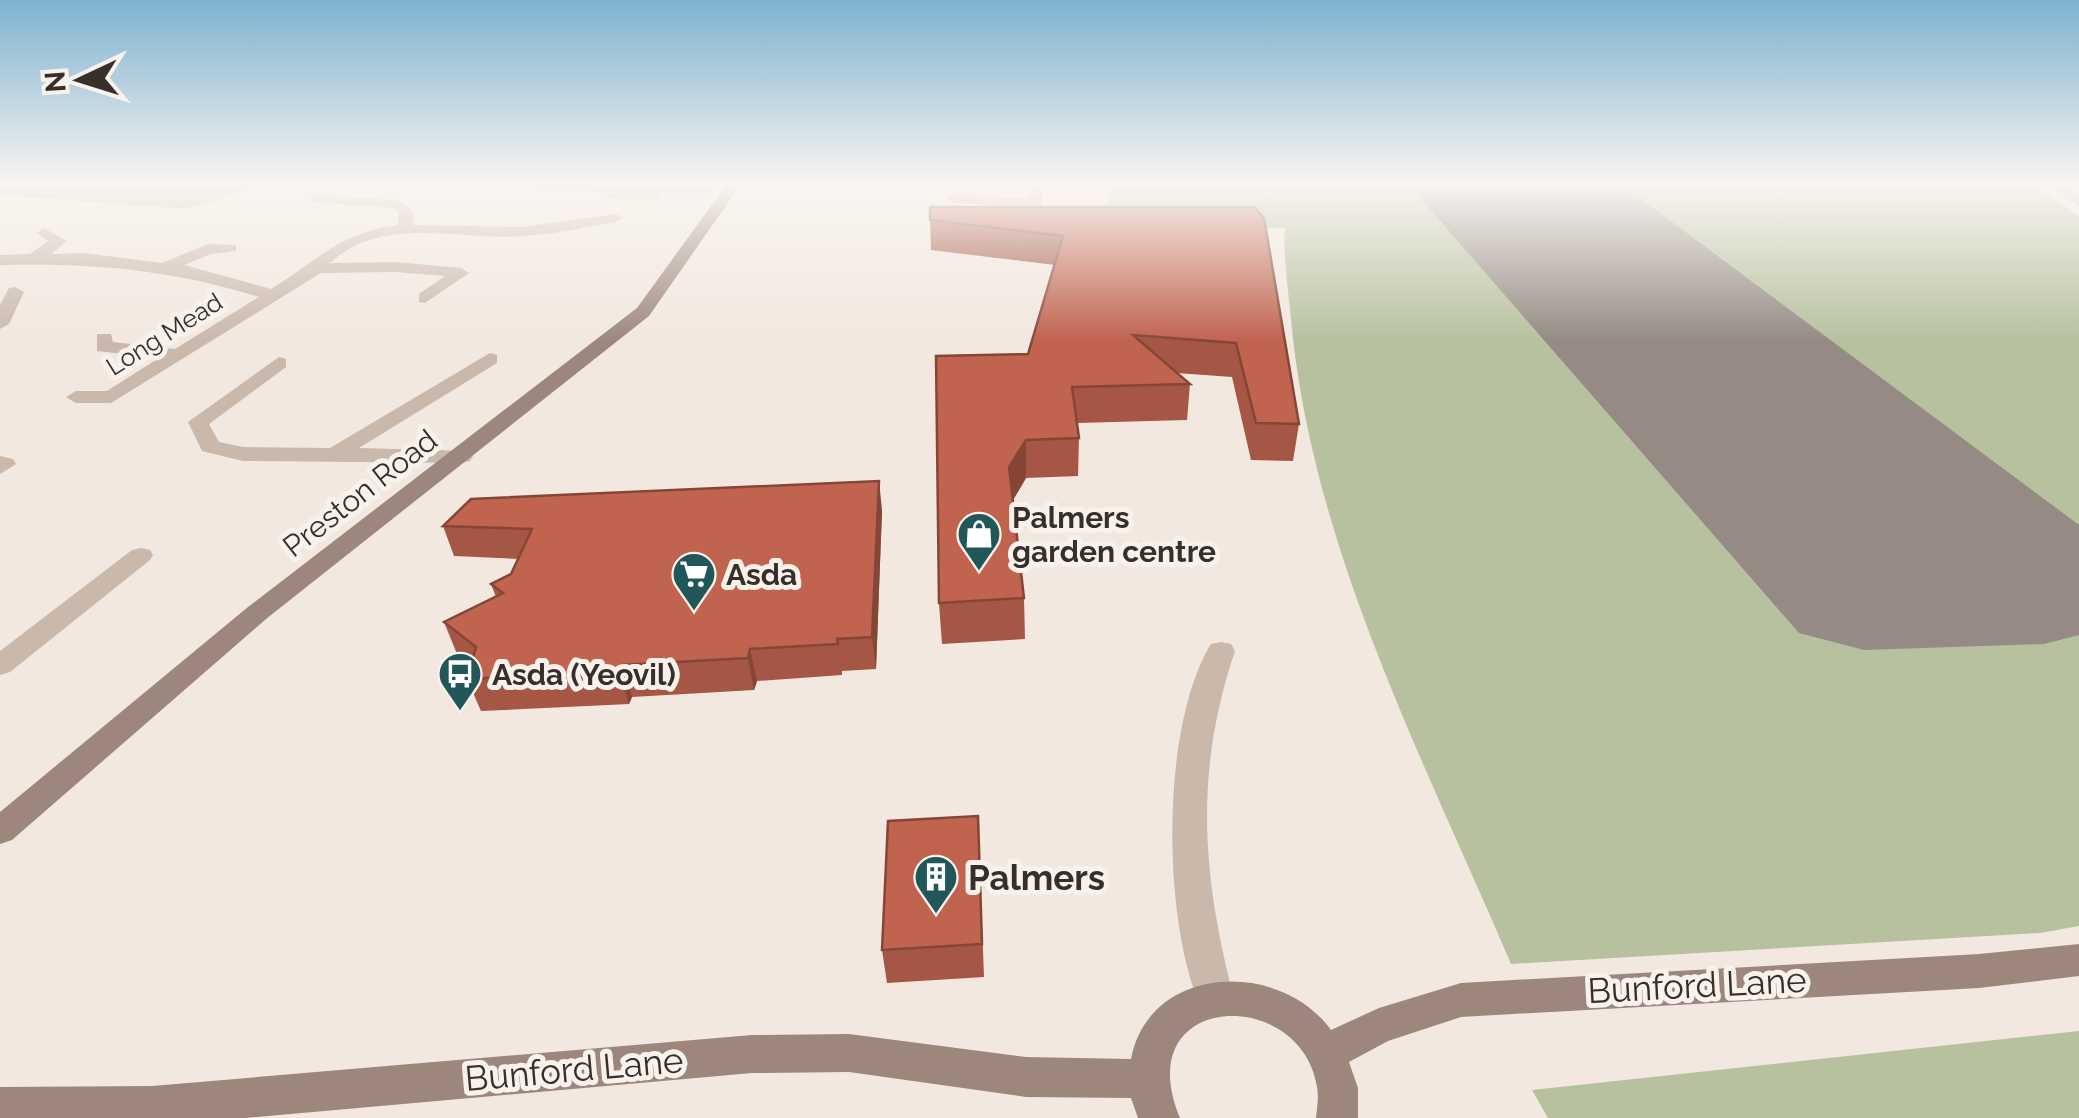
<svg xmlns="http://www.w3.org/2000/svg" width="2079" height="1118" viewBox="0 0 2079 1118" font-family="Raleway,sans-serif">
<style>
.green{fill:#b7c1a0}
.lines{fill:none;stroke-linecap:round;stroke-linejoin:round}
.runway{fill:#958b84;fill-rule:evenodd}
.street{fill:#cab8ab;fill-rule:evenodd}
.secondary{fill:#9d877d;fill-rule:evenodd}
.wall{fill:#a55644}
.shaded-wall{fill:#864637}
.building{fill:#c0644f;stroke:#864637;stroke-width:2.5}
.labels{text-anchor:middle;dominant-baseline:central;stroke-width:10;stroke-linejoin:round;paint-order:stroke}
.far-street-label{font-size:25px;fill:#382e2a;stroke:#f9f2ec}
.street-label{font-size:30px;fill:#382e2a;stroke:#f9f2ec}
.poi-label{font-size:30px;font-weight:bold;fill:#382e2a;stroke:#f9f2ec;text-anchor:start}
.near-poi-label{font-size:35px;font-weight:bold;fill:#382e2a;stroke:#f9f2ec;text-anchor:start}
.near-street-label{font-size:35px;fill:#382e2a;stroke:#f9f2ec}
</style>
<rect width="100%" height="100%" fill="#f2e8df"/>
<!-- green -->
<g class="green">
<path d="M0,184h267l-79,25 -188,-14z"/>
<path d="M542,184h176l-6,9 -50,-1 -6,8 -51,-1 6,-7 -76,-1z"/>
<path d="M1111,184h922l46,32v710l-39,7 -529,31c-89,-209 -199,-416 -220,-645 -3,-30 -8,-61 -6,-91l-181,-5z"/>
<path d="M2079,1031v87h-531l-16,-28z"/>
</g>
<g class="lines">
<!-- runway -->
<path class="runway" d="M1408,184h213l458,341v110l-35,9 -180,6 -65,-17z"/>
<!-- street -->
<g class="street">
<path d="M1030,184h14l-3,23 -88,-4 -7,-4 7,-4 76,4z"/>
<path d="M2045,184h17l17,12v10z"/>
<path d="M316,195l81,5 16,11v14l110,2 93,-13 7,4 -7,4c-30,5 -61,12 -92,14 -64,5 -142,-22 -194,27l66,-1 65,6 8,5 -44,30 -6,-1v-8l26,-18 -49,-4 -75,1 -210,130h-35l-10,-6 10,-6h31l52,-33 -62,-7v-17h14l2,8 62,7 84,-52c-90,-28 -165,-34 -259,-32v-10l30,-1 18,-13 -12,-8 8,-5 23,13 -16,13 33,-1 78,10 46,-19 28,1v6l-25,3 -27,11 87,24c48,-29 67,-56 127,-64l1,-13 -6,-4 -82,-6 -2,-3z"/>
<path d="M15,287l9,5 -15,32 -9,5v-24l9,-17z"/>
<path d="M490,353l7,2v8l-138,85 111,3 3,5 -3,5 -8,2 -219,-2 -41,-10 -14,-29 91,-65 7,2v8l-77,57 10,18 24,5 87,1z"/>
<path d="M0,456l13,3 3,5 -16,10z"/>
<path d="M141,548l9,2 3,5 -3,5 -140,112 -10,3v-24l132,-101z"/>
<path d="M1221,642l10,2 4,7c-41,121 -33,225 -1,347l-6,12 -13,5 -13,-5c-40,-87 -42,-283 9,-366z"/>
</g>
<!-- secondary -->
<g class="secondary">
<path d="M727,184h14l-92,132 -383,303 -254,221 -12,4v-32l248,-205 389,-299z"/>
<path d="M2079,944v32l-100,12 -518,29 -73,24 -39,21 9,26v30h-42c1,-10 3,-21 1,-31 -16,-102 -190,-96 -137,31h-42l-7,-20 -105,-1 -177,-25 -97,1 -506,45h-246v-31l152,-1 600,-51 97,-1 177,23 105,2c18,-95 149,-100 200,-29l48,-22 82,-25 518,-29z"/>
</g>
</g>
<!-- wall -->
<g class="wall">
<path d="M1254,207l45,217 -6,37 -42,-1 -19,-83 -55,-4 13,11 -3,36 -110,3 2,15 -1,38 -52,2 -13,22 11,98 1,41 -83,5 -3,-41 89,-249 27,-89 -124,-15 -1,-30z"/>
<path d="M882,510l-6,159 -34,2v4l-85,6 -3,9 -122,7 -3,7 -148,7 -14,-32 4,-14 -14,-11 -13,-32 52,-25 -5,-13 20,-10 8,-15 -65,-3 -11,-30z"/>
<path d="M978,816l6,161 -97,6 -5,-33z"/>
</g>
<!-- shaded-wall -->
<g class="shaded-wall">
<path d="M1026,440v38l-16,27 -1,-38z"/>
<path d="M879,481l3,29 -6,159 -4,-32z"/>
<path d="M750,649l7,32 -3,9 -6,-32z"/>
<path d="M622,665l10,32 -3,7 -10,-32z"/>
</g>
<!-- building -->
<g class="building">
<path d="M930,207h324l10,11 35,206 -43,-1 -20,-80 -103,-8 57,49 -118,3 7,51 -53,2 -17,27 15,131 -85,5 -3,-247 92,-2 35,-118 -133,-16z"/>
<path d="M879,481l-7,156 -35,2 1,5 -88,5 -2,9 -126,7 -3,7 -152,7 9,-32 -32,-25 59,-29 -12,-9 20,-10 21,-45 -89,-3 28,-27z"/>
<path d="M978,816l4,128 -100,6 6,-129z"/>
</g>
<!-- sky -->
<linearGradient id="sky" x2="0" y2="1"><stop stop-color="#7eb2d0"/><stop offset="0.54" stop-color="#f9f5f1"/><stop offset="1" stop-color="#f9f5f1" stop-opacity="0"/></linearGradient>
<rect width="2079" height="341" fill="url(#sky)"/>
<!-- icons -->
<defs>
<symbol id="shop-pin" viewBox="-11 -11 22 30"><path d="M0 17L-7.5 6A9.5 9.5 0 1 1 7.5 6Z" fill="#215758" stroke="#f9f2ec"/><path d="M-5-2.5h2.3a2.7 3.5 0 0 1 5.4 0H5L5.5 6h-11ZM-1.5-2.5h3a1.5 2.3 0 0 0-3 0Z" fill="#fff"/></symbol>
<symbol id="supermarket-pin" viewBox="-11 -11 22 30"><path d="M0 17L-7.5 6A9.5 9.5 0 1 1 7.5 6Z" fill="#215758" stroke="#f9f2ec"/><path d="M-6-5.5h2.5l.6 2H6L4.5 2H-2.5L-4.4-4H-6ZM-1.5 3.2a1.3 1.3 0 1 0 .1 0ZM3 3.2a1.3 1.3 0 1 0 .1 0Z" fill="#fff"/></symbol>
<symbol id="bus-pin" viewBox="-11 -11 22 30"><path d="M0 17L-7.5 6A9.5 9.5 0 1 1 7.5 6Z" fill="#215758" stroke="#f9f2ec"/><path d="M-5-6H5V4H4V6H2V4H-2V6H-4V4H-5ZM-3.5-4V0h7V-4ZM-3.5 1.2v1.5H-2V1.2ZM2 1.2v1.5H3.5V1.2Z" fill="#fff"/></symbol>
<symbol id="building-pin" viewBox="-11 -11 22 30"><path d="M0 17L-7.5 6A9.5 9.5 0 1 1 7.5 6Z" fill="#215758" stroke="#f9f2ec"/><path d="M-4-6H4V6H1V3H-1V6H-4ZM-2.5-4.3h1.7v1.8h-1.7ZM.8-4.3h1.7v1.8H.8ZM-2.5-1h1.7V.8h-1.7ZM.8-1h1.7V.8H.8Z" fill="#fff"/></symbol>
</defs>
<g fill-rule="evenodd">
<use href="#shop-pin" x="954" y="509" width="50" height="68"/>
<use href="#supermarket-pin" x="669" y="549" width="50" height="68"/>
<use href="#bus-pin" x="435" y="649" width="50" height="68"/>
<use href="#building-pin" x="911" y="852" width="50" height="68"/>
</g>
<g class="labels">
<!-- far-street labels -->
<g class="far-street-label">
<text transform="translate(164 334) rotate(-32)">Long Mead</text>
</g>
<!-- street labels -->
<g class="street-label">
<text transform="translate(360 493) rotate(-38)">Preston Road</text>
</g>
<!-- poi labels -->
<g class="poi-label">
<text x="1012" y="517">Palmers<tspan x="1012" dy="34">garden centre</tspan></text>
<text x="726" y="574">Asda</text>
<text x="492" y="674">Asda (Yeovil)</text>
</g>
<!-- near-poi labels -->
<g class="near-poi-label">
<text x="968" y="877">Palmers</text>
</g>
<!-- near-street labels -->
<g class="near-street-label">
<text transform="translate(1697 985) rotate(-3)">Bunford Lane</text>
<text transform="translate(574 1069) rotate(-5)">Bunford Lane</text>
</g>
</g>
<!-- north arrow -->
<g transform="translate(80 80) rotate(266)" stroke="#f9f2ec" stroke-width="8" paint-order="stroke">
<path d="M0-8L18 38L0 25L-18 38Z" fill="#382e2a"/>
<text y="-15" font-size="28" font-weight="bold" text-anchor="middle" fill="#382e2a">N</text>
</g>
</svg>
